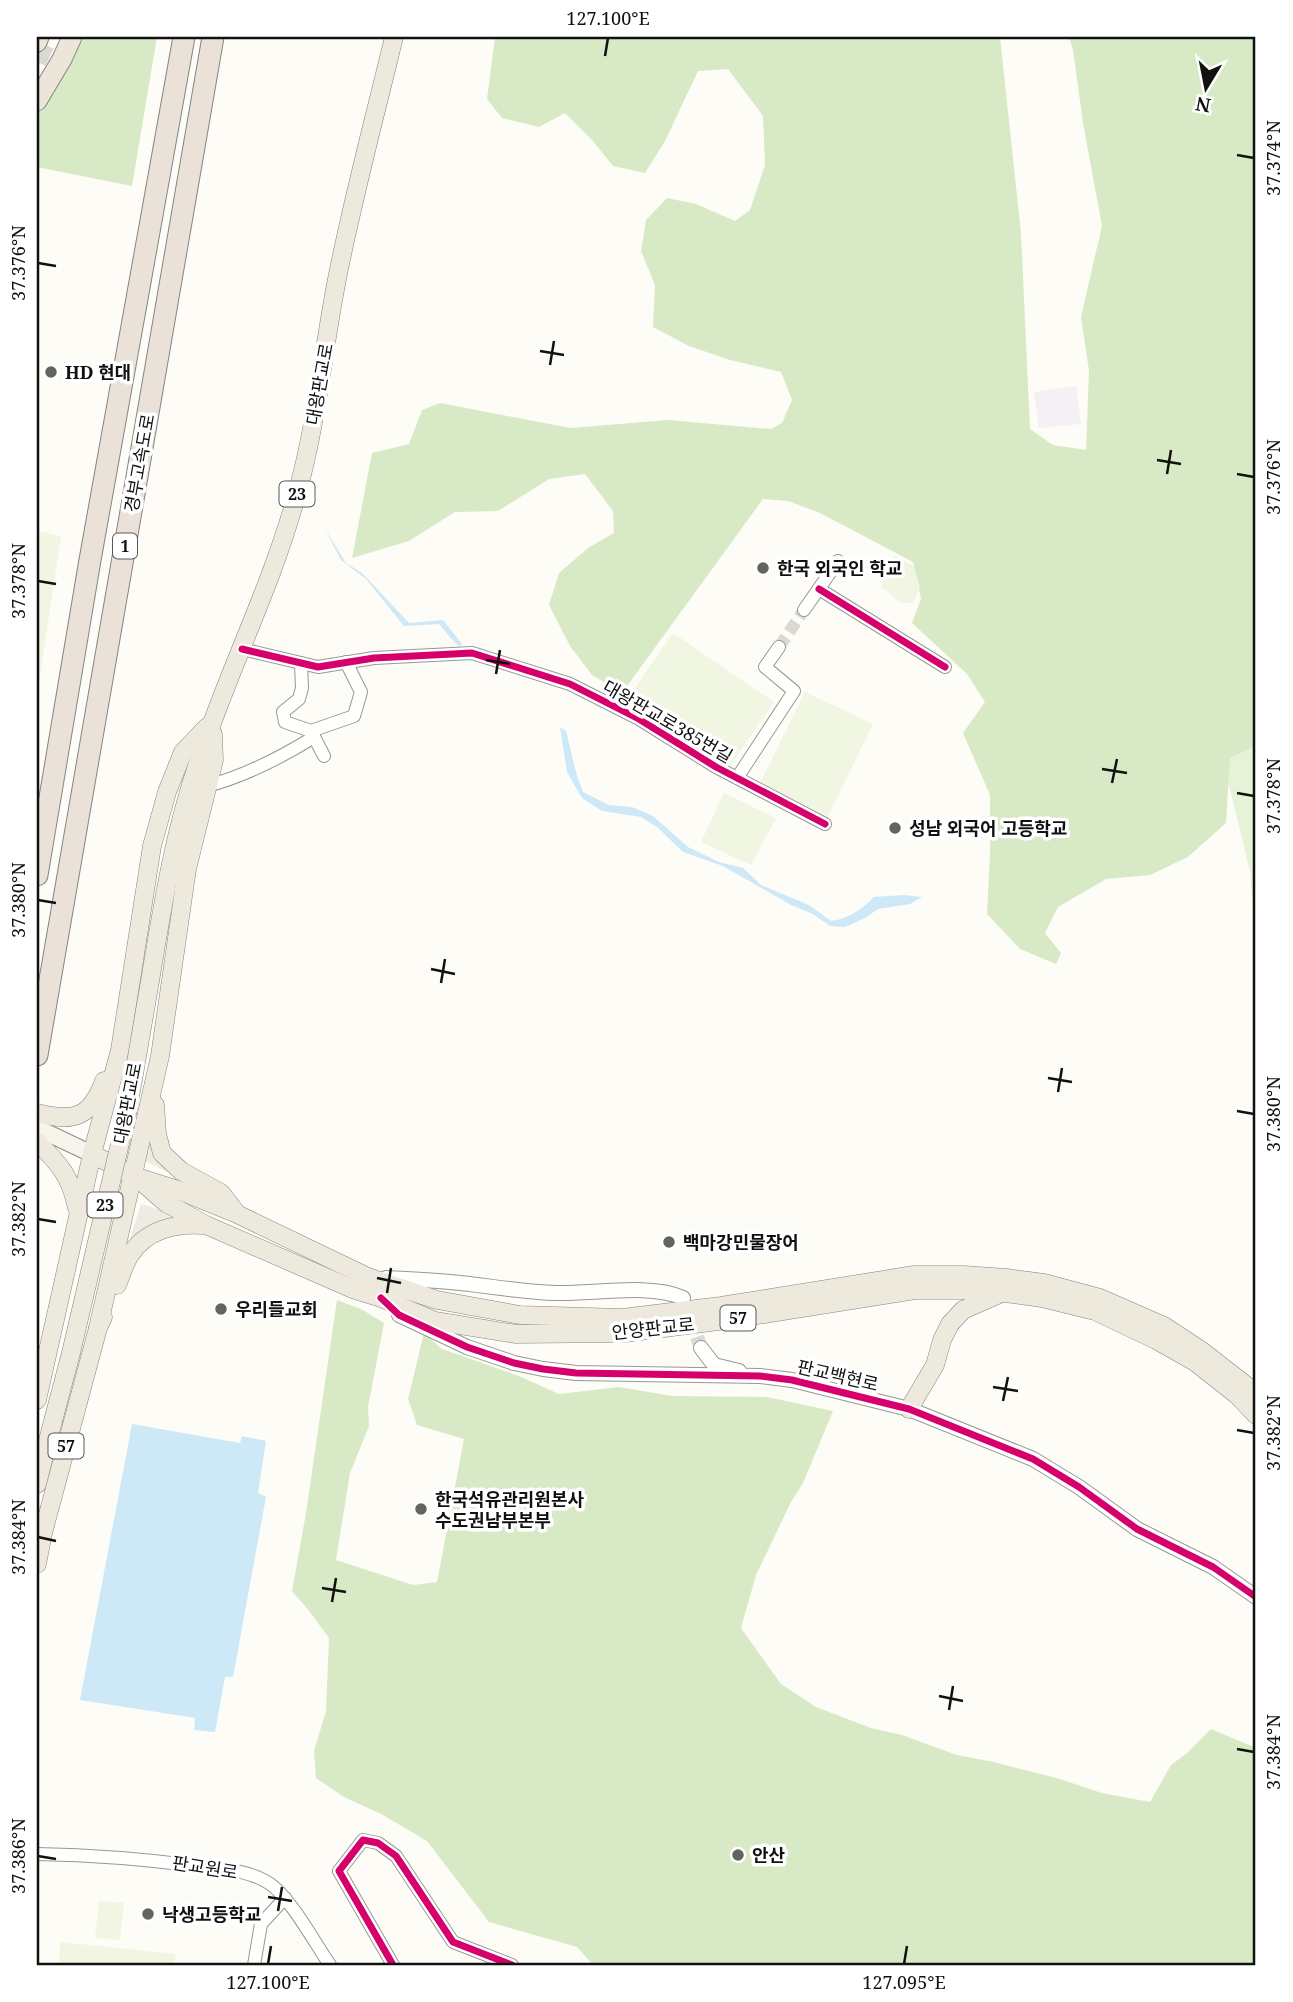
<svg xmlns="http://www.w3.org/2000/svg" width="1293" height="2002" viewBox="0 0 1293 2002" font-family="'Noto Serif','Noto Sans KR',serif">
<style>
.industrial{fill:#f5f0f3}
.green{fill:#e7f3d7}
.forest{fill:#d8eac5}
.pitch{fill:#f0f6e1}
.plaza{fill:#edebe2}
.water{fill:#cde8f7}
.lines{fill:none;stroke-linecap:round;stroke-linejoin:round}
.minor-tunnel{stroke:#dad9d4;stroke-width:12;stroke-dasharray:12 6;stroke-linecap:butt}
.tertiary-tunnel{stroke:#dad9d4;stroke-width:14;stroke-dasharray:14 7;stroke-linecap:butt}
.trunk-tunnel{stroke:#dad9d4;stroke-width:19;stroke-dasharray:19 10;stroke-linecap:butt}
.minor-casing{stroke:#979795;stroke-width:14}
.tertiary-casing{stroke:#979795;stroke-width:16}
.secondary-casing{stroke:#8e8d8b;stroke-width:18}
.primary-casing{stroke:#858482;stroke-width:19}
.trunk-casing{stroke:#858482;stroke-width:21}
.motorway-casing{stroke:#858482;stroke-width:23}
.minor{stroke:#fffffe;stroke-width:12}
.tertiary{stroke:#fffffe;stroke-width:14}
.secondary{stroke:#f6f4eb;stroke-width:16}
.primary{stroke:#ede9dc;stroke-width:18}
.trunk{stroke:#ece5da;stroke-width:19}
.motorway{stroke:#eae1d8;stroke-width:21}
.primary-bridge-casing{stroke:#858482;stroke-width:19;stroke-linecap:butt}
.primary-bridge{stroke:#ede9dc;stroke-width:18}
.cycleway-casing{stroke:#fff;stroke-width:11}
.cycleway{stroke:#d6006c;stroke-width:7}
.ticks{fill:none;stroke:#111;stroke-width:2.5}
.poi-dot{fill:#646362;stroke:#fff;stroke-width:2.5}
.labels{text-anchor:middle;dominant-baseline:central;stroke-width:7;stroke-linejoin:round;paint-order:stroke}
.shield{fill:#fff;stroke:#585858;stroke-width:2}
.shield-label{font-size:16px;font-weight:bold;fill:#111}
.poi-label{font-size:18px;font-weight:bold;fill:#111;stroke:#fff;text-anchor:start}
.street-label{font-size:18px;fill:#111;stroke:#fff}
.neatline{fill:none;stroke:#111;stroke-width:2.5}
.ticks-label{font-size:18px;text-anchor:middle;fill:#111}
</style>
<rect width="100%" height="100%" fill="#fdfcf7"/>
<!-- industrial -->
<path class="industrial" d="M1076,386l5,38 -42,4 -5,-36z"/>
<!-- green -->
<path class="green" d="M1256,729v216l-6,-74 -30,-122z"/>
<!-- forest -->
<g class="forest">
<path d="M83,37h74l-25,149 -95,-19v-51l21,-30z"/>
<path d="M495,37h505l21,196 9,196 23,16 33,5 3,-79 -8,-54 21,-91 -19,-103 -10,-73 -4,-13h187v709l-26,12 -4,65 -38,34 -38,18 -44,4 -48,28 -13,26 16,20 -5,11 -36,-15 -33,-35 3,-61v-58l-27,-62 22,-31 -18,-28 -55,-51 9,-24 -8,-37 -93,-49 -32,-12 -25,-2 -141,194 -30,-18 -22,-29 -21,-41 10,-32 29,-25 26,-15 -1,-22 -28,-37 -36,5 -51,32 -43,1 -46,29 -57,17 20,-105 37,-9 13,-34 18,-7 130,25 98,-8 103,9 11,-6 10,-23 -11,-28 -51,-12 -41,-14 -36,-19 2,-42 -14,-34 5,-31 21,-22 29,6 39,17 15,-11 15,-45 -2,-49 -35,-47 -30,2 -33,70 -20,32 -32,-7 -21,-26 -27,-27 -26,14 -37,-9 -15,-19z"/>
<path d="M337,1300l24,9 23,14 -16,84 1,19 -19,47 -14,87 77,25 24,-3 27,-143 -47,-14 -9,-26 16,-66 18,16 77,27 40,18 60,-7 53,9 95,1 66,14 -30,72 -12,19 -35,73 -15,53 40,56 35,23 55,21 31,7 55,20 37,7 66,17 42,14 48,9 21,-37 16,-12 24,-24 45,19v217h-663l-16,-18 -88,-25 -62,-81 -46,-27 -37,-17 -28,-19 -2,-27 12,-40 3,-73 -19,-26 -18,-21 14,-78z"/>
</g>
<!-- pitch -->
<g class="pitch">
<path d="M37,531l24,5 -24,159z"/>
<path d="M895,555l18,11 7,20 -7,17h-11l-21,-16 3,-16z"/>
<path d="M673,633l101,69 -46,67 -101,-70z"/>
<path d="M805,692l68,32 -45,92 -68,-33z"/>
<path d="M724,793l52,25 -25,47 -50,-23z"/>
<path d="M99,1901l25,2 -4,37 -25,-2z"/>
<path d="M60,1942l116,12 -2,11h-115z"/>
</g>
<!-- plaza -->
<g class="plaza">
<path d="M150,1134l17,38 -22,-11z"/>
<path d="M141,1204l43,13 -26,7 -17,7 -13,14z"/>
</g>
<!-- water -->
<g class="water">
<path d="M325,529l21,34 16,10 47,50 34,-3 19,24 -2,2 -5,-3 -16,-19 -35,2 -38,-47 -25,-19z"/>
<path d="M560,727l6,4 11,45 6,16 26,13 23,2 21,9 35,31 31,15 24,6 18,17 48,20 22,16c19,-3 30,-11 43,-24l30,-2 18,2 -12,7 -32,5 -13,9 -20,9 -15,-1 -17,-12 -22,-9 -68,-39 -40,-14 -26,-25 -16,-10 -39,-6 -20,-13 -15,-26z"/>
<path d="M132,1424l108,19 2,-7 24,5 -8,52 8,4 -33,180h-8l-10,55 -21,-2 1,-12 -115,-18z"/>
</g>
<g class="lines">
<!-- minor-tunnel -->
<path class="minor-tunnel" d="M779,647l25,-37"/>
<!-- tertiary-tunnel -->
<path class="tertiary-tunnel" d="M690,1317l11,31"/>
<!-- trunk-tunnel -->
<path class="trunk-tunnel" d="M37,62l11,-25"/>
<defs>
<g id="minor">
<path d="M819,589l126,78"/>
<path d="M804,610l34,-49"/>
<path d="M242,649l76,18 56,-9 98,-5 98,31 69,35 77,48 109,57"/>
<path d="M301,663l1,25 -3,11 -16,13 2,10 26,9 13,25"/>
<path d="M311,731l43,-15 7,-24 -15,-30"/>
<path d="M737,778l57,-87 -29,-24 14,-20"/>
<path d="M207,786c38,-10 73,-28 107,-49"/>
<path d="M37,1854c54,1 107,5 160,12 24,3 57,4 77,21 19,16 41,56 56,78"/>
<path d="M254,1965l7,-41 24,-26"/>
<path d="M393,1965l-54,-94 24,-31 15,3 18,13 57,86 59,23"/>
</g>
<g id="tertiary">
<path d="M386,1278c21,1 42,2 64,4 35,3 70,10 106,11 36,1 96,-10 127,5"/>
<path d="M399,1315l68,32 47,16 29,6 33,4 184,3 32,4 117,29 124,50 46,28 58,42 76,38 43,30"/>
<path d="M701,1348l13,17 25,6"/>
</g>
<path id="secondary" d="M37,1128l55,26"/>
<g id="primary">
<path d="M149,987c13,-78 24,-151 50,-227 29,-89 72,-172 97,-263 21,-72 27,-149 42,-223 16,-80 37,-158 56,-237"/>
<path d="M155,1105l2,29 5,19 19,18 40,22 14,18"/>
<path d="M37,1113c36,9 53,6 67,-32"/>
<path d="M37,1142c22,21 34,35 40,66"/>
<path d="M92,1154l42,22 44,14 59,24 131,63 69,23 83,15 102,3 99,-12 193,-31h50l43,3 37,5 56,15 64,28 38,25 54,42"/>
<path d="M142,1182l24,21 40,22 149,65 26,8 54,23 81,13 109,-1 101,-13 189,-30h49l41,3 37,5 53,13 61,29 39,22 42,33 19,20"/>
<path d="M117,1285c4,-9 7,-21 13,-30 16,-25 45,-32 72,-30"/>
<path d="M98,1328l62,-272 27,-187 27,-109 -1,-26"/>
<path d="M37,1400l55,-246 28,-104 32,-204 15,-54 16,-40 24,-25"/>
<path d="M909,1409l26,-44 7,-25 8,-16 13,-14 34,-15"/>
<path d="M37,1484l16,-63"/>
<path d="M37,1564l6,-31 55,-205 5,-11"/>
</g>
<g id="trunk">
<path d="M37,42l2,-5"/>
<path d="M37,101l25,-42 10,-22"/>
</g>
<g id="motorway">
<path d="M37,875l53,-315 94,-523"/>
<path d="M37,1055l176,-1018"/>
</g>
</defs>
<!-- minor casing -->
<use href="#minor" class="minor-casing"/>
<!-- tertiary casing -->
<use href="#tertiary" class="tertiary-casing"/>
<!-- secondary casing -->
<use href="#secondary" class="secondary-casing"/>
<!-- primary casing -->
<use href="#primary" class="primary-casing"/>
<!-- trunk casing -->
<use href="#trunk" class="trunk-casing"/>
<!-- motorway casing -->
<use href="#motorway" class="motorway-casing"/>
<!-- minor -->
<use href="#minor" class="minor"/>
<!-- tertiary -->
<use href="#tertiary" class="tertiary"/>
<!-- secondary -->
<use href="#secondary" class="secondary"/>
<!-- primary -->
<use href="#primary" class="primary"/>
<!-- trunk -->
<use href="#trunk" class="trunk"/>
<!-- motorway -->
<use href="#motorway" class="motorway"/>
<defs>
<path id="primary-bridge" d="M53,1421l18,-68 57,-244 21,-122"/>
</defs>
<!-- primary-bridge casing -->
<use href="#primary-bridge" class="primary-bridge-casing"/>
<!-- primary-bridge -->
<use href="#primary-bridge" class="primary-bridge"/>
<defs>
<g id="cycleway">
<path d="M819,589l126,78"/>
<path d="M242,649l76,18 56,-9 98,-5 98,31 69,35 77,48 109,57"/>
<path d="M381,1298l18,17 68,32 47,16 29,6 33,4 184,3 32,4 117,29 124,50 46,28 58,42 76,38 43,30"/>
<path d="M393,1965l-54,-94 24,-31 15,3 18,13 57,86 59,23"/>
</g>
</defs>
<!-- cycleway casing -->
<use href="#cycleway" class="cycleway-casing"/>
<!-- cycleway -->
<use href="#cycleway" class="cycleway"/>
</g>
<!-- ticks -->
<path class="ticks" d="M605,56l3,-18M1237,155l17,3M38,263l18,3M540,351l24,4M550,365l4,-24M1157,460l24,4M1167,474l4,-24M1237,474l17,3M38,581l18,3M486,660l24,4M496,674l4,-24M1102,769l25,4M1112,783l5,-24M1237,793l17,3M38,900l18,3M431,969l24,5M441,983l4,-24M1048,1078l24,4M1058,1092l4,-24M1237,1111l17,3M38,1219l18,3M377,1278l24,5M387,1293l4,-25M993,1387l25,4M1003,1401l5,-24M1237,1430l17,3M38,1537l18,4M322,1588l24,4M332,1602l4,-24M939,1696l24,5M949,1710l4,-24M1237,1749l17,3M38,1856l18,3M268,1897l24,4M278,1911l4,-24M268,1964l3,-18M904,1964l3,-18"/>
<!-- markers -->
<g class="poi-dot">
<circle cx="51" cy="372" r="7"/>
<circle cx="763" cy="568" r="7"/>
<circle cx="895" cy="828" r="7"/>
<circle cx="669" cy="1242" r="7"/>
<circle cx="221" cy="1309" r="7"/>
<circle cx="421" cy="1509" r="7"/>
<circle cx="738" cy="1855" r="7"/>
<circle cx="148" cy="1914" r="7"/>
</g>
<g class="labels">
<!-- shield labels -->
<g class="shield">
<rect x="279.5" y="481.5" width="35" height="25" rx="5"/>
<rect x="113" y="533.5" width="24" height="25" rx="5"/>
<rect x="87.5" y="1192.5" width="35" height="25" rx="5"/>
<rect x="720.5" y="1305.5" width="35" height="25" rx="5"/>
<rect x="48.5" y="1433.5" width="35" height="25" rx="5"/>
</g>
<g class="shield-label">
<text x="297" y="494">23</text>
<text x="125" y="546">1</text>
<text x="105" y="1205">23</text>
<text x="738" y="1318">57</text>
<text x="66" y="1446">57</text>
</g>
<!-- poi labels -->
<g class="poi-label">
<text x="65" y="372">HD 현대</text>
<text x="777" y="568">한국 외국인 학교</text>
<text x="909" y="828">성남 외국어 고등학교</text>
<text x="683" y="1242">백마강민물장어</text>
<text x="235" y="1309">우리들교회</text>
<text x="435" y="1499">한국석유관리원본사<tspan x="435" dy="21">수도권남부본부</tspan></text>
<text x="752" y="1855">안산</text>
<text x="162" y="1914">낙생고등학교</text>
</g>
<!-- street labels -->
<g class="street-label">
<text transform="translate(319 384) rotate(-80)">대왕판교로</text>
<text transform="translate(139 463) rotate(-80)">경부고속도로</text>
<text transform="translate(668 721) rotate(30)">대왕판교로385번길</text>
<text transform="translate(127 1103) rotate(-79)">대왕판교로</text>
<text transform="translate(653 1328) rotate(-6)">안양판교로</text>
<text transform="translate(838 1375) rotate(13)">판교백현로</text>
<text transform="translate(205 1867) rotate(9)">판교원로</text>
</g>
</g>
<!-- border -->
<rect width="1293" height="2002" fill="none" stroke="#ffffff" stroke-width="77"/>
<!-- north arrow -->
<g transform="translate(1206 88) rotate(190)" stroke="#ffffff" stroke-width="5" paint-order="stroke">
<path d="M0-5L12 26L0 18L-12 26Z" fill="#111111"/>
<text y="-10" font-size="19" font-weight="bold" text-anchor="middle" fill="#111111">N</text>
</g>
<rect x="38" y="38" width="1216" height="1926" class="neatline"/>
<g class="ticks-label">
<text x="608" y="25">127.100°E</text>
<text transform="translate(1274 158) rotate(-90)" y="6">37.374°N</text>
<text transform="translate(19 263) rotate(-90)" y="6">37.376°N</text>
<text transform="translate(1274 477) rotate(-90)" y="6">37.376°N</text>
<text transform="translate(19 581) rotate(-90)" y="6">37.378°N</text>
<text transform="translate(1274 796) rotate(-90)" y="6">37.378°N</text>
<text transform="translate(19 900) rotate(-90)" y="6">37.380°N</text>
<text transform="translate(1274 1114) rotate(-90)" y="6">37.380°N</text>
<text transform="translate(19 1219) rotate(-90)" y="6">37.382°N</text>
<text transform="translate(1274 1433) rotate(-90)" y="6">37.382°N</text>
<text transform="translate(19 1537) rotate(-90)" y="6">37.384°N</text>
<text transform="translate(1274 1752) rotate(-90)" y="6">37.384°N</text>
<text transform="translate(19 1856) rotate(-90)" y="6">37.386°N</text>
<text x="268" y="1989">127.100°E</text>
<text x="904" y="1989">127.095°E</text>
</g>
</svg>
